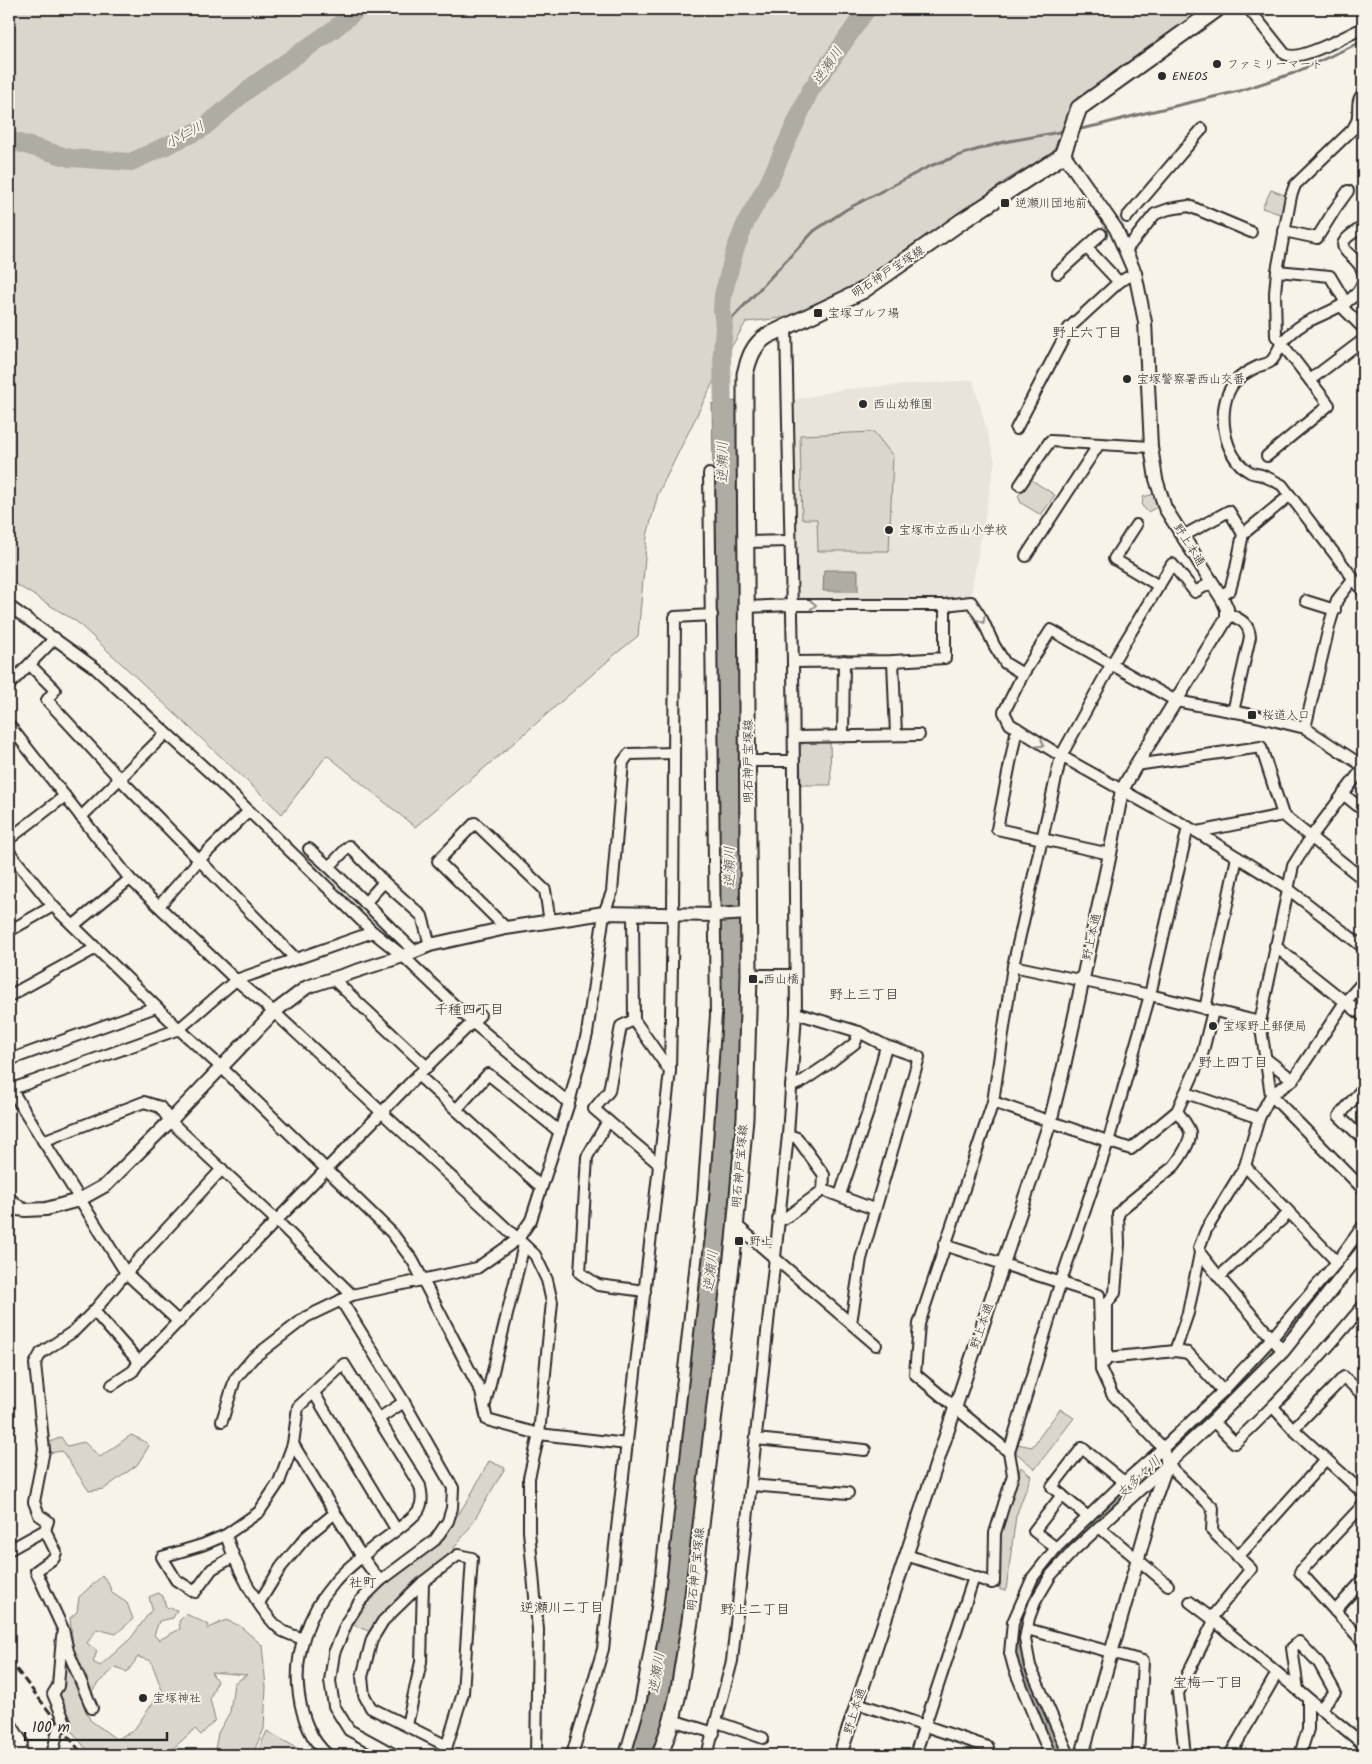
<svg xmlns="http://www.w3.org/2000/svg" width="1372" height="1764" viewBox="0 0 1372 1764" font-family="Kalam,'Klee One',sans-serif">
<style>
.built{fill:#e8e4da}
.green{fill:#dad6cc;stroke:#82807c;fill-rule:evenodd}
.water{fill:#afaca4;stroke:#7a7874}
.lines{fill:none;stroke-linecap:round;stroke-linejoin:round}
.stream{stroke:#7a7874;stroke-width:3}
.river{stroke:#afaca4;stroke-width:18}
.minor-casing{stroke:#2b2b2b;stroke-width:14}
.tertiary-casing{stroke:#2b2b2b;stroke-width:16}
.primary-casing{stroke:#2b2b2b;stroke-width:19}
.minor{stroke:#f7f3e8;stroke-width:10}
.tertiary{stroke:#f7f3e8;stroke-width:12}
.primary{stroke:#f7f3e8;stroke-width:15}
.rail{stroke:#2b2b2b;stroke-width:3;stroke-dasharray:8 4;stroke-linecap:butt}
.oneway{stroke:#918f8a}
.poi-dot{fill:#2b2b2b;stroke:#f7f3e8;stroke-width:2}
.labels{text-anchor:middle;dominant-baseline:central;stroke-width:4;stroke-linejoin:round;paint-order:stroke}
.poi-label{font-size:12px;fill:#2b2b2b;stroke:#f7f3e8;text-anchor:start}
.street-label{font-size:12px;fill:#2b2b2b;stroke:#f7f3e8}
.water-label{font-size:14px;font-style:italic;fill:#53524f;stroke:#f7f3e8}
.neighbourhood-label{font-size:14px;fill:#2b2b2b;stroke:#f7f3e8}
</style>
<rect width="100%" height="100%" fill="#f7f3e8"/>
<filter id="ink" filterUnits="userSpaceOnUse"><feTurbulence type="fractalNoise" baseFrequency=".02" numOctaves="2"/><feDisplacementMap in="SourceGraphic" scale="10" xChannelSelector="R" yChannelSelector="G"/><feConvolveMatrix kernelMatrix="1 2 1 2 8 2 1 2 1" color-interpolation-filters="sRGB"/></filter>
<g filter="url(#ink)">
<!-- built -->
<path class="built" d="M973,380l22,81 -25,137 -175,3 -2,-201 51,-11z"/>
<!-- green -->
<g class="green">
<path d="M9,9h1200l-136,98 -21,46 -46,27 -14,11 1,4 -116,82 -77,39 -54,6 -20,34 -68,138 -11,42 -9,100 -20,16 -110,96 -93,79 -88,-72 -45,59 -205,-192 -68,-42z"/>
<path d="M1271,190l16,6 -4,19 -21,-7z"/>
<path d="M874,432l19,24 -4,95h-71l-1,-32h-15l-2,-84z"/>
<path d="M1030,479l25,16 -14,20 -20,-12 -3,-7z"/>
<path d="M1154,494l5,12 -11,6 -6,-6 1,-9z"/>
<path d="M830,741l1,44h-30l-1,-39 6,-4z"/>
<path d="M1060,1409l14,9 -39,51 -21,-18 3,-7 15,3z"/>
<path d="M131,1435l13,6 5,5 -12,19 -33,24 -15,2 -27,-40 -12,2 -2,-10 13,-6 6,9 17,-4 16,15z"/>
<path d="M489,1461l16,7 -35,59 -21,28 -45,35 -33,42 -18,-7 17,-26 28,-25 42,-33 29,-43z"/>
<path d="M1021,1467l10,9 -15,40 -10,74h-6l-1,-58z"/>
<path d="M102,1576l5,4 5,13 15,10 6,16 -17,15 -19,-5 -10,14 10,8 -4,11 7,4 31,-28 21,-29 -3,-12 9,-4 5,3 3,11 11,3 -4,8 -14,3 -5,14 5,5 21,-11 -1,-8 7,-7 23,11 -2,4 19,-9 14,6 22,19 4,42 -2,42 -12,26h-38l4,-22 12,-21 4,-29 13,-8 -36,-3 6,9 -7,18 5,21 -14,15 -6,-6 -26,23 1,3h-79l-21,-26 -12,-34 8,-34 7,-14 -3,-29 7,-6 2,-15zM138,1657l13,4 11,29 -29,41 -17,8 -26,-19 -7,-16 15,-21 18,-16 11,5z"/>
<path d="M267,1731l42,24h-53z"/>
</g>
<!-- water -->
<g class="water">
<path d="M737,401l6,452 -2,250 -11,119 -53,452 -22,81h-27l24,-88 22,-166 34,-306 7,-99 5,-176 -8,-517z"/>
<path d="M824,570h34v21h-35z"/>
</g>
<g class="lines">
<!-- stream -->
<g class="stream">
<path d="M1076,130l23,-5 42,-11 98,-23 55,-18 69,-32"/>
<path d="M724,327l90,-96 33,-22 83,-43 39,-14 35,-10 61,-11"/>
</g>
<!-- river -->
<g class="river">
<path d="M9,140l61,18 61,4 71,-33 53,-45 79,-55 24,-20"/>
<path d="M723,426l-1,-75 2,-24 -2,-17 1,-15 12,-45 12,-30 22,-38 41,-91 57,-82"/>
<path d="M1059,1755l-34,-83 -8,-30 5,-27 8,-22 14,-22 41,-42 90,-84 94,-92 63,-76 31,-42"/>
</g>
<defs>
<g id="minor">
<path d="M1249,9l36,45c14,9 62,-19 78,-26"/>
<path d="M1127,217l75,-88"/>
<path d="M1363,227c-41,23 -7,23 0,45"/>
<path d="M1284,231l33,7 18,-29 13,-18"/>
<path d="M1087,248l32,34"/>
<path d="M1126,250l29,-36 14,-5 20,-3 62,26"/>
<path d="M1277,271l53,5 16,27"/>
<path d="M1058,273l43,-39"/>
<path d="M1363,282c-8,23 -38,30 -58,41 -8,5 -17,12 -23,20 -4,5 -6,15 -12,19 -3,2 -8,3 -11,4 -9,4 -19,10 -25,17 -19,24 -11,75 16,89 3,2 8,2 11,3 8,3 14,6 21,10l81,106"/>
<path d="M1341,306l22,22"/>
<path d="M1310,380l53,-40"/>
<path d="M1016,429l53,-101 50,-46 16,-9"/>
<path d="M1267,456l62,-51 -53,-69 -1,-43 2,-22 14,-75 4,-11 58,-56c1,-3 3,-5 4,-8 3,-9 -2,-20 6,-27"/>
<path d="M1020,485l30,-44 101,6"/>
<path d="M1136,525l-22,34 45,27"/>
<path d="M1183,536l46,-25 14,23"/>
<path d="M746,542l43,-1"/>
<path d="M1026,556l73,-112"/>
<path d="M1221,595l9,-5 6,-22 7,-34 46,-38"/>
<path d="M1306,601l29,9"/>
<path d="M9,606l86,62 113,103 165,161 30,24 69,66 97,81"/>
<path d="M746,607l45,-2h154l26,-3 11,17 12,26 11,18 18,11 -19,38 6,12 51,32 136,76 90,56 76,59"/>
<path d="M1227,613c12,6 22,9 23,24l-17,75"/>
<path d="M893,661l3,74"/>
<path d="M793,662l100,-1 52,-3v-53"/>
<path d="M30,665l25,25 -8,10 73,79 175,179"/>
<path d="M1023,674l28,-44 125,71 76,14 53,13 58,38"/>
<path d="M9,685l46,-47"/>
<path d="M9,725l121,154 106,101 38,32 261,243 12,25 5,22 -13,132 -10,44v53l9,99 -2,125"/>
<path d="M1017,728l-20,101 113,25"/>
<path d="M1305,728l25,-105 7,-23 16,-21"/>
<path d="M843,736l1,-75"/>
<path d="M794,737l125,-2"/>
<path d="M748,761h45"/>
<path d="M1136,765l125,-18 22,68"/>
<path d="M1343,794l20,16"/>
<path d="M81,817l85,-84"/>
<path d="M1197,832l86,-17 80,64"/>
<path d="M9,839l56,-43"/>
<path d="M309,849l20,18"/>
<path d="M9,852l44,54 126,123 42,38 171,166 21,28 68,131 6,28 52,14 88,10"/>
<path d="M384,882l-35,-36 -20,21 86,85"/>
<path d="M365,903l19,-21 38,34 8,29"/>
<path d="M159,906l40,-46 50,-49"/>
<path d="M633,914l1,106 -13,6 -12,65 -15,18 66,56"/>
<path d="M74,925l56,-46"/>
<path d="M506,928l-68,-67 37,-38 70,67 5,32"/>
<path d="M9,931l44,-25"/>
<path d="M1275,946l88,70"/>
<path d="M1013,966l137,29 110,27"/>
<path d="M749,975h46"/>
<path d="M333,979l94,88"/>
<path d="M1363,982l-18,20 -52,78 -22,15 92,94"/>
<path d="M9,996l87,-48"/>
<path d="M1205,1009l32,-152"/>
<path d="M796,1013l63,19 27,14 33,11 -58,202 -10,64"/>
<path d="M634,1020l36,51"/>
<path d="M1265,1058l28,22"/>
<path d="M9,1060l147,-53"/>
<path d="M418,1075l123,112"/>
<path d="M9,1086l117,187 53,49"/>
<path d="M791,1086l9,-3 28,-19 27,-21 4,-11"/>
<path d="M1363,1088l-24,28 24,23"/>
<path d="M9,1090l170,-61 57,-49 137,-48"/>
<path d="M1186,1093l73,25"/>
<path d="M993,1102l138,47 46,-38 25,-56 11,-44"/>
<path d="M457,1109l31,-35 72,58"/>
<path d="M608,1121l-21,36 -7,116 18,12 47,6"/>
<path d="M43,1141l101,-39 16,5 10,14 107,100 75,74"/>
<path d="M1245,1166l92,96"/>
<path d="M823,1190l51,19"/>
<path d="M840,1195l30,-89 16,-60"/>
<path d="M9,1198l15,12"/>
<path d="M778,1219h6l39,-29 1,-15 -27,-37 -9,-3"/>
<path d="M735,1224l141,121"/>
<path d="M944,1245l155,50 2,75 11,24 51,54 4,16 46,44 -1,23 39,38 -40,49 152,126"/>
<path d="M1219,1277l70,-64"/>
<path d="M341,1300l63,102 49,86 -1,20 -4,13 -13,19 -55,41 -20,20 -12,19 -14,33 -4,28 4,25 15,24 46,25"/>
<path d="M94,1311l45,51"/>
<path d="M1175,1351l13,-38 12,-60"/>
<path d="M1283,1351l-64,-74 -19,-24 -1,-5 7,-18 39,-64 14,-48 12,-23 -11,-73 33,-156 18,-29 52,-69"/>
<path d="M1107,1358l68,-7 13,2 35,38"/>
<path d="M1105,1362l2,-4v-55l8,-10 4,-49 -1,-30 7,-8 49,-40c5,-6 18,-25 16,-34 -2,-7 -9,-15 -13,-21"/>
<path d="M112,1385l21,-14 6,-9 279,-287 62,-60"/>
<path d="M314,1393l82,136"/>
<path d="M485,1404l39,-159"/>
<path d="M1273,1407l20,22 70,64"/>
<path d="M378,1419l26,-17"/>
<path d="M222,1421l13,-42 18,-21 53,-41 46,-22 125,-27 41,-29 13,-19 38,-117 18,-69 17,-121 8,-21 11,-130 6,-8 45,-1"/>
<path d="M1213,1421l22,22c46,-43 88,-89 128,-137"/>
<path d="M1293,1429l51,-52 19,18"/>
<path d="M756,1439l109,11"/>
<path d="M293,1444l69,113 18,24"/>
<path d="M1009,1452l-94,-78 4,-50 74,-222 20,-136 48,-210 50,-91 61,-101 23,28 17,-10"/>
<path d="M751,1485l97,8"/>
<path d="M1363,1505l-63,67 63,70"/>
<path d="M1088,1517l-36,-30 30,-39 42,34"/>
<path d="M1099,1527l69,58"/>
<path d="M45,1530l11,22 -2,6 -18,13 27,58 5,22 24,57"/>
<path d="M226,1535c9,29 32,76 55,95 6,4 15,6 22,9"/>
<path d="M1056,1548l-22,-17 28,-36"/>
<path d="M9,1550l36,-20 3,-9 -9,-6 -5,-13 10,-52 -9,-86 6,-11 33,-22 20,-20 32,-38 96,-104"/>
<path d="M906,1555l68,22"/>
<path d="M233,1557l-21,12 -17,23 -19,-12 -14,-23 40,-12 24,-10 33,-23 20,-30 14,-38 5,-37 46,-43 76,122c2,10 3,17 -2,25 -7,9 -32,27 -42,34 -14,12 -31,24 -42,38 -26,30 -41,73 -35,112 3,22 12,46 29,60"/>
<path d="M1238,1557l88,-98"/>
<path d="M1190,1602l21,16"/>
<path d="M259,1603l22,-36 26,-31 28,-23"/>
<path d="M1335,1611l28,-31"/>
<path d="M1027,1629l116,32 -5,94"/>
<path d="M1298,1690l-6,-42 7,-6 20,21 16,29 -15,17"/>
<path d="M857,1703l131,44 -3,8"/>
<path d="M672,1720l42,13"/>
<path d="M9,1721l13,21 -2,8 4,5"/>
<path d="M717,1722l46,16"/>
<path d="M407,1725l14,-63 2,-80"/>
<path d="M52,1755l6,-25 7,-8 -12,-28 5,-8 4,-49"/>
<path d="M444,1755l19,-62 9,-135 -14,-3 -35,27 -40,39 -11,18 -10,38 2,18 7,13 76,38"/>
<path d="M572,1755l31,-106 67,-578 3,-158 2,-296 37,-2"/>
<path d="M625,1755l16,-55 17,-98 45,-403 13,-184 -7,-541"/>
<path d="M707,1755l25,-94 56,-526 8,-122 -3,-351 -7,-335"/>
<path d="M915,1755l59,-178 18,6 2,-1 1,-49 18,-58 -4,-23 51,-168 48,-142 42,-147 38,-168"/>
<path d="M1050,1755l-36,-87 -4,-15 3,-31 20,-45 23,-29 68,-66 39,-34 60,-57 49,-53 65,-76 26,-36"/>
<path d="M1069,1755l-39,-89 -5,-27 4,-21 6,-16 16,-27 23,-25 93,-85"/>
<path d="M1185,1755l-7,-62 36,-72"/>
<path d="M1230,1755l47,-82"/>
<path d="M1300,1755l8,-26v-30"/>
</g>
<g id="tertiary">
<path d="M9,1208l17,2 20,-1 33,-9 27,-15 64,-64 104,-109 33,-25 96,-31 27,-11 76,-17 98,-15 111,2 34,-2"/>
<path d="M840,1755l210,-633 14,-56 46,-212 12,-64 14,-25 91,-147v-9l-4,-9 -58,-92 -9,-29 -5,-32 -6,-125 -10,-49 -19,-44 -53,-76"/>
<path d="M1082,1755l74,-260 11,-31 46,-43 70,-70 80,-101"/>
</g>
<path id="primary" d="M660,1755l12,-35 7,-31 11,-68 44,-381 11,-122 4,-143 -4,-535v-66c4,-16 8,-29 22,-38l95,-45 100,-70 97,-63 4,-5 16,-45 138,-99"/>
</defs>
<!-- minor casing -->
<use href="#minor" class="minor-casing"/>
<!-- tertiary casing -->
<use href="#tertiary" class="tertiary-casing"/>
<!-- primary casing -->
<use href="#primary" class="primary-casing"/>
<!-- minor -->
<use href="#minor" class="minor"/>
<!-- tertiary -->
<use href="#tertiary" class="tertiary"/>
<!-- primary -->
<use href="#primary" class="primary"/>
<!-- rail -->
<path class="rail" d="M9,1660l74,95"/>
</g>
<!-- one-way arrows -->
<defs><path id="oneway-chevron" d="M-2-3.5L2.5 0L-2 3.5" fill="none" stroke-width="1.6" stroke-linecap="round" stroke-linejoin="round" transform="scale(1.25)"/></defs>
<g class="oneway">
<use href="#oneway-chevron" transform="translate(813 605)"/>
<use href="#oneway-chevron" transform="translate(982 620) rotate(62)"/>
<use href="#oneway-chevron" transform="translate(1041 744) rotate(32)"/>
</g>
</g>
<!-- markers -->
<g class="poi-dot">
<circle cx="1217" cy="64" r="5"/>
<circle cx="1162" cy="76" r="5"/>
<rect x="1000" y="198" width="10" height="10" rx="2.5"/>
<rect x="813" y="308" width="10" height="10" rx="2.5"/>
<circle cx="1127" cy="379" r="5"/>
<circle cx="863" cy="404" r="5"/>
<circle cx="889" cy="530" r="5"/>
<rect x="1247" y="710" width="10" height="10" rx="2.5"/>
<rect x="748" y="974" width="10" height="10" rx="2.5"/>
<circle cx="1213" cy="1026" r="5"/>
<rect x="734" y="1236" width="10" height="10" rx="2.5"/>
<circle cx="143" cy="1698" r="5"/>
</g>
<g class="labels">
<!-- poi labels -->
<g class="poi-label">
<text x="1227" y="64">ファミリーマート</text>
<text x="1172" y="76">ENEOS</text>
<text x="1015" y="203">逆瀬川団地前</text>
<text x="828" y="313">宝塚ゴルフ場</text>
<text x="1137" y="379">宝塚警察署西山交番</text>
<text x="873" y="404">西山幼稚園</text>
<text x="899" y="530">宝塚市立西山小学校</text>
<text x="1262" y="715">桜道入口</text>
<text x="763" y="979">西山橋</text>
<text x="1223" y="1026">宝塚野上郵便局</text>
<text x="749" y="1241">野上</text>
<text x="153" y="1698">宝塚神社</text>
</g>
<!-- street labels -->
<g class="street-label">
<text transform="translate(888 272) rotate(-33)">明石神戸宝塚線</text>
<text transform="translate(1189 545) rotate(58)">野上本通</text>
<text transform="translate(748 761) rotate(-90)">明石神戸宝塚線</text>
<text transform="translate(1092 937) rotate(-77)">野上本通</text>
<text transform="translate(740 1166) rotate(-85)">明石神戸宝塚線</text>
<text transform="translate(982 1326) rotate(-71)">野上本通</text>
<text transform="translate(696 1569) rotate(-84)">明石神戸宝塚線</text>
<text transform="translate(855 1711) rotate(-72)">野上本通</text>
</g>
<!-- water labels -->
<g class="water-label">
<text transform="translate(828 66) rotate(-56)">逆瀬川</text>
<text transform="translate(185 135) rotate(-28)">小仁川</text>
<text transform="translate(723 462) rotate(-91)">逆瀬川</text>
<text transform="translate(730 867) rotate(-90)">逆瀬川</text>
<text transform="translate(711 1271) rotate(-83)">逆瀬川</text>
<text transform="translate(1139 1478) rotate(-44)">支多々川</text>
<text transform="translate(657 1673) rotate(-81)">逆瀬川</text>
</g>
<!-- neighbourhood labels -->
<g class="neighbourhood-label">
<text x="1087" y="333">野上六丁目</text>
<text x="864" y="995">野上三丁目</text>
<text x="469" y="1010">千種四丁目</text>
<text x="1233" y="1063">野上四丁目</text>
<text x="363" y="1583">社町</text>
<text x="562" y="1608">逆瀬川二丁目</text>
<text x="755" y="1610">野上二丁目</text>
<text x="1208" y="1683">宝梅一丁目</text>
</g>
</g>
<!-- margin -->
<rect width="1372" height="1764" fill="none" stroke="#f7f3e8" stroke-width="30"/>
<rect x="15" y="15" width="1342" height="1734" fill="none" stroke="#2b2b2b" stroke-width="2" filter="url(#ink)"/>
<!-- scale -->
<path d="M25 1732v8h142v-8" fill="none" stroke="#2b2b2b" stroke-width="2.5"/>
<text x="32" y="1732" font-size="15" fill="#2b2b2b" stroke="#f7f3e8" stroke-width="4" paint-order="stroke">100 m</text>
</svg>
